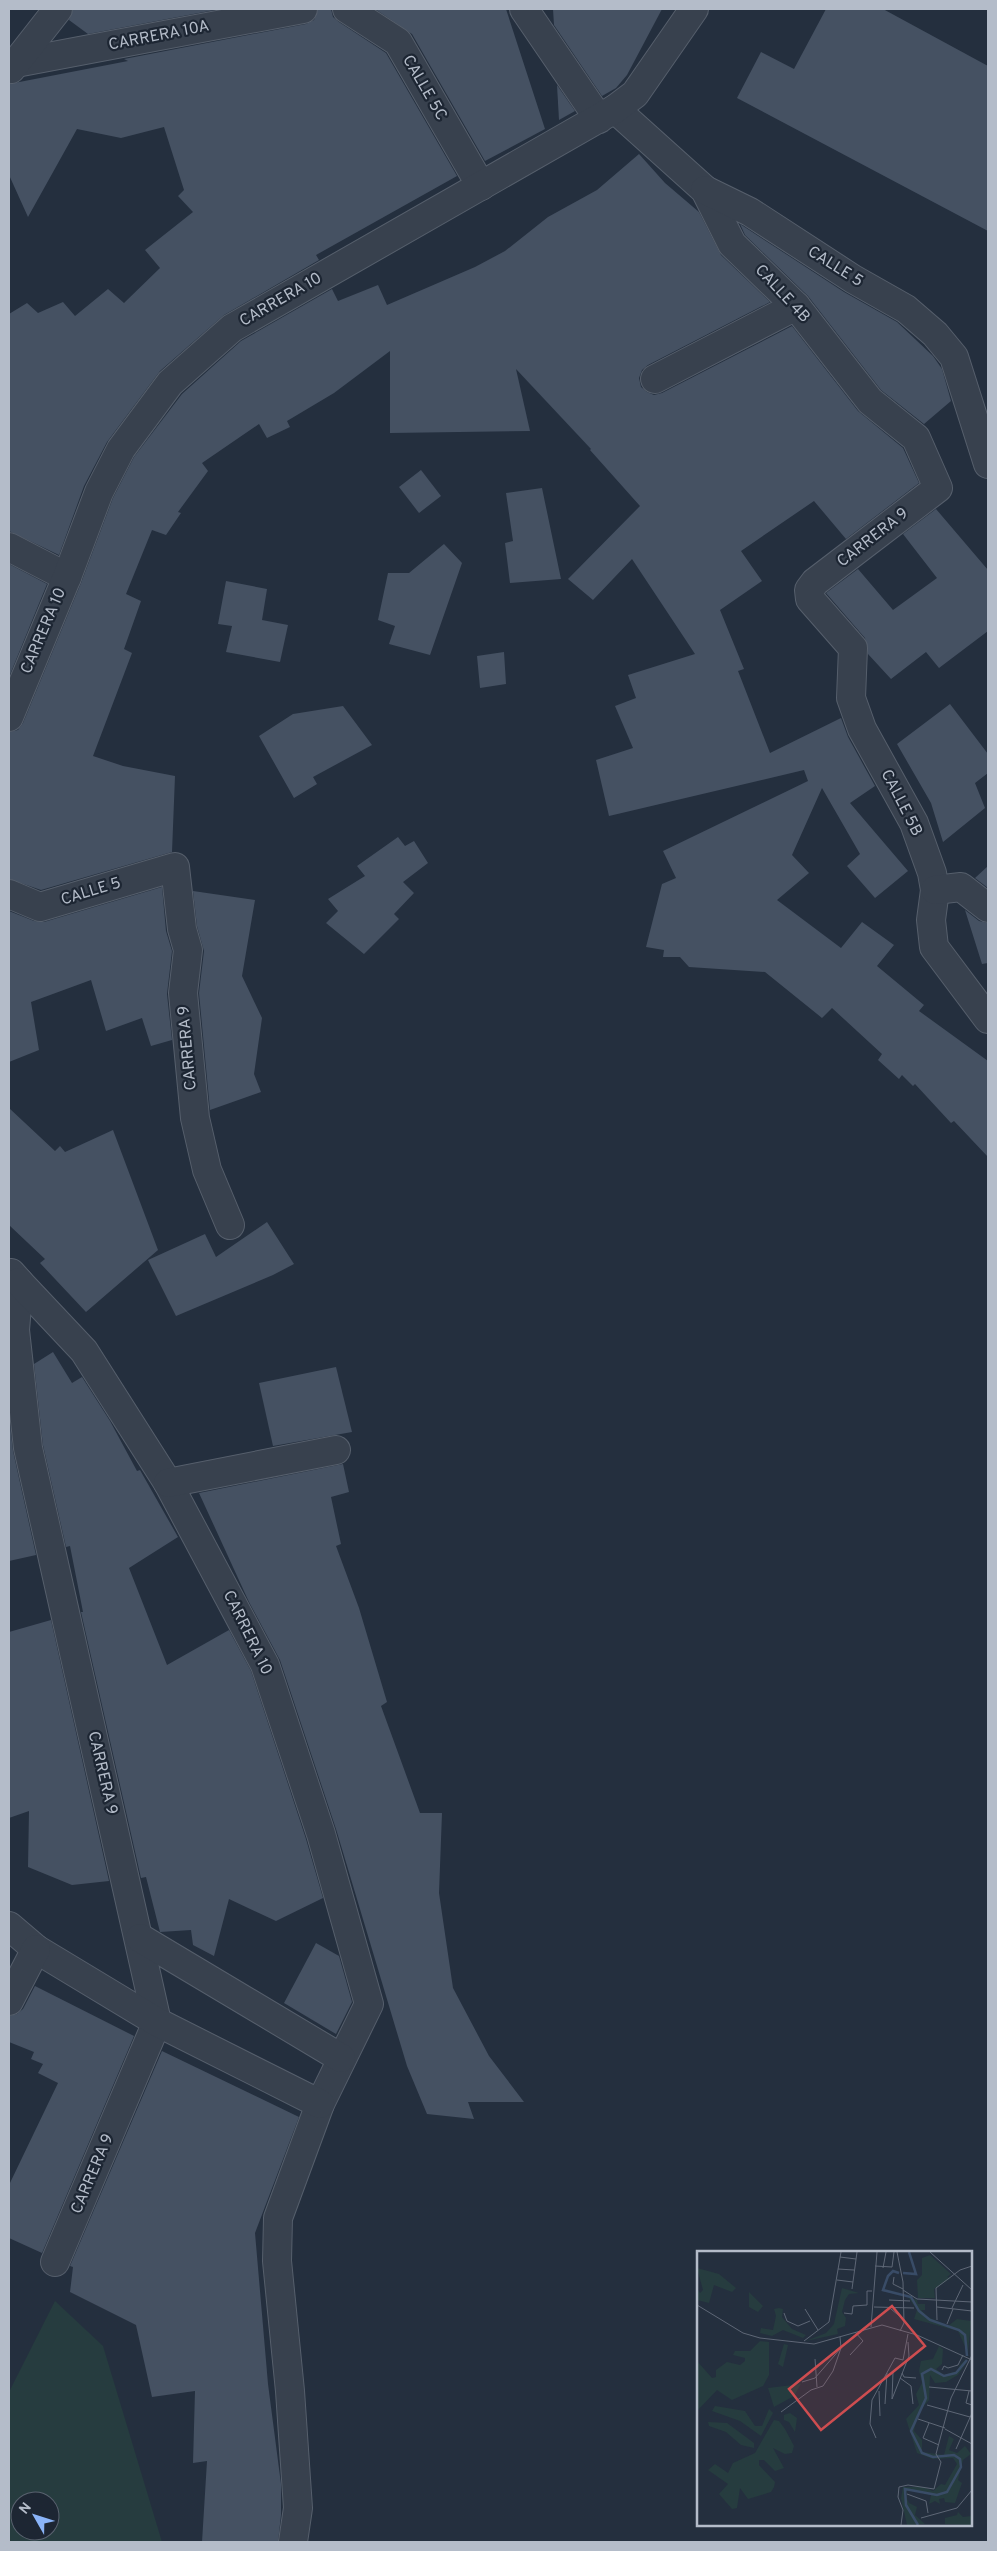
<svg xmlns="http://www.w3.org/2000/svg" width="997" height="2551" viewBox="0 0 997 2551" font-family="Overpass,sans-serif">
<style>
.green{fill:#263c3f;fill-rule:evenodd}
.building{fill:#455162}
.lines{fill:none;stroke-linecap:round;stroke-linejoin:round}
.minor-casing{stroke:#565f6c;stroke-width:30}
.tertiary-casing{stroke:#565f6c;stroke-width:30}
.minor{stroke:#38414e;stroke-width:28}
.tertiary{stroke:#38414e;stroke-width:28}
.labels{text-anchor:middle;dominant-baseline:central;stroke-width:4.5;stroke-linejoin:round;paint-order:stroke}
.street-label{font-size:16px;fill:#b4bcc9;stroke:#1d2633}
.inset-river{fill:none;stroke:#394c67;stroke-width:2.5}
.inset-road{fill:none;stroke:#5e6776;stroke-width:1}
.view{fill:#ce4d50;fill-opacity:0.15;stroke:#ce4d50;stroke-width:2.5}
.inset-edge{fill:none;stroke:#b4bcc9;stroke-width:2.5}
</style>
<rect width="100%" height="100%" fill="#242f3e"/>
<!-- green -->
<path class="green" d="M55,2301l48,45 59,196h-153v-150zM20,2501h30v30h-30z"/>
<!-- building -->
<g class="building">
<path d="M73,9h147l-132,25 -19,-14z"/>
<path d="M318,9h13l2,8 6,5 47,31 71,123 -141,79 3,5 -95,55 -64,56 -53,71 -23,44 -25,69 -50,-24v-217l18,-11 11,10 25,-11 12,14 33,-27 16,14 36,-35 -15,-18 48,-38 -15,-16 6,-6 -20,-63 -43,11 -44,-9 -49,88 -19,-42v-91l119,-23 -4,-2 182,-35 8,-4z"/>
<path d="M375,9h131l39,120 -60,32 -73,-127z"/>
<path d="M553,9h109l-35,66 -11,13 -14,8 -48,-71z"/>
<path d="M826,9h57l105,57v165l-251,-133 24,-46 33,17z"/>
<path d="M557,85l18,26 -16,9z"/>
<path d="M639,154l26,29 34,29 22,43 49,47 -122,63 -6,5 -3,8 2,9 6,5 7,3 8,-2 130,-67 66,85 45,37 16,35 -73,56 -32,-38 -73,50 21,30 -42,29 24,59 -6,2 32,82 71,-35 7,19 27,49 -25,17 58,68 -33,27 -28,-32 13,-12 -38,-66 -30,67 17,18 -32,27 64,48 21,-26 32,23 -17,21 47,39 -5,6 69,50v96l-34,-36 -3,2 -36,-39 -2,2 -11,-11 -3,4 -21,-19 4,-6 -50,-46 -10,10 -57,-46 -76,-5 -9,-10h-17l1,-7 -18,-3 16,-63 14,-6 -13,-27 145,-70 -4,-11 -195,46 -13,-56 37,-12 -18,-42 21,-8 -8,-23 67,-21 -63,-95 -39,41 -25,-21 72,-73 -50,-56 1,-1 -75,-80 14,62 -140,2v-82l-56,42 -47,28 3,6 -23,11 -8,-14 -57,39 6,8 -30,41 3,1 -15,22 -14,-5 -26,64 15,7 -17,48 8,4 -39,103 30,10 52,10 -3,76 -131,38 -32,-11v-147l9,-2 5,-7 58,-140 32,-85 21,-41 48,-63 59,-53 91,-52 6,12 40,-16 9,20 88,-38 30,-16 43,-34 49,-27z"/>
<path d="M740,224l104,68 53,30 36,34 9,13 9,32 -27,23 -43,-34 -73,-94 -63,-61z"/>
<path d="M421,470l20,26 -22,17 -20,-26z"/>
<path d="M542,488l19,91 -51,4 -5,-40 8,-2 -7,-48z"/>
<path d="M936,509l52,61v61l-49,37 -13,-16 -35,27 -23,-25 -3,-16 -39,-45 32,-24 35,41 44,-32 -34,-44z"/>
<path d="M444,544l18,19 -32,92 -41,-11 6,-18 -17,-6 10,-47h21z"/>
<path d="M9,564l38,20 -38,93z"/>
<path d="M226,581l41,8 -5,31 26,5 -8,37 -54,-10 6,-26 -14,-2z"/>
<path d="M504,652l2,32 -26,4 -3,-32z"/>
<path d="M950,704l38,50v19l-13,10 10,25 -42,34 -12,-39 -34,-59z"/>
<path d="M343,706l29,39 -59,32 4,7 -23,14 -35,-62 34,-22z"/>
<path d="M398,837l7,9 9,-5 14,22 -25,19 11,11 -20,21 5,5 -35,35 -38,-31 12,-12 -10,-12 37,-23 -8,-10z"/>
<path d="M988,866v22l-13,-10z"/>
<path d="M162,887l4,44 6,20 -5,43 5,46 -21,6 -9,-28 -36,13 -15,-51 -60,22 8,48 -30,12v-151l25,10 10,1z"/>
<path d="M193,891l62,9 -13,76 20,42 -8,56 7,18 -51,18 -11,-117 5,-42 -7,-25z"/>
<path d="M965,910l14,11 9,2v40l-6,1z"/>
<path d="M9,1108l46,43 5,-5 5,6 48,-22 45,120 -72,62 -46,-49 5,-4 -36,-34z"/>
<path d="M267,1222l27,42 -21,11 -97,41 -28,-56 57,-26 11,23z"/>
<path d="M53,1352l19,31 10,-6 28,44 27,50 3,-1 38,67 -49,31 38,97 62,-35 22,41 55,168 17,59 -47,23 -47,-22 -15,57 -21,-11 -2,-15 -31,2 -14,-55 -5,1 -60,-266h2l-13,-66 -4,1 -23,-102 -9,-81z"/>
<path d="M336,1367l16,65 -79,14 -14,-63z"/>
<path d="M9,1416l4,35 23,104 -27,6z"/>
<path d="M343,1464l6,28 -18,5 10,47 -5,2 23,62 28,94 -6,4 39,107h22l-3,80 14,95 36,68 35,46h-56l6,17 -47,-5 -20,-48 -71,-237 -56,-169 -31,-58 -50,-109z"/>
<path d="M51,1620l58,261 -37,4 -44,-18 1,-56 -20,7v-186z"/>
<path d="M316,1943l23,13 13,46 -16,32 -52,-31z"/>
<path d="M35,1986l99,50 -92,217 -33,-15v-53l49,-102 -20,-10 5,-9 -12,-5 3,-7 -25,-10v-26l8,-2 6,-5z"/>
<path d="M162,2051l137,66 -44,116 13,151 13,100v31l-3,27h-76l5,-81 -14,2 2,-72 -43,6 -16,-72 -66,-33 3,-25 -3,-1z"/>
</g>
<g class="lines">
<defs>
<g id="minor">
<path d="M347,9l51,33 83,144"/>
<path d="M524,9l75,110"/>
<path d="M16,63l287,-54"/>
<path d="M11,69l47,-60"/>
<path d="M615,109l90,81 27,54 64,62 74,95 46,37 22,50 -123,94 -6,8 1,9 43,49 -2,50 11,31 52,94 18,50 3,17 -4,30 3,27 54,72"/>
<path d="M705,190l45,22 103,67 53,30 29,25 19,23 34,107"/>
<path d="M655,379l141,-73"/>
<path d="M9,547l58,30"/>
<path d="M935,890l26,-3 27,21"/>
<path d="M9,894l31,13 135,-40 7,62 6,21 -5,43 12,125 12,52 23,55"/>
<path d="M11,1273l8,9 -4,48 13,118 129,574 -102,240"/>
<path d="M19,1282l65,69 84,132 97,182 56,169 48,170 -49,100 -42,114 -1,43 13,130 8,117 -5,34"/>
<path d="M168,1483l168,-33"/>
<path d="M9,1926l27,23 121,73 163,82"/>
<path d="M140,1938l201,120"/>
<path d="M9,2001l27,-52"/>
</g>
<path id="tertiary" d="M9,717l58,-140 32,-85 22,-43 49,-66 62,-55 383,-219 20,-15 59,-85"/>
</defs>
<!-- minor casing -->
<use href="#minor" class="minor-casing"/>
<!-- tertiary casing -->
<use href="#tertiary" class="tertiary-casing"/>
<!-- minor -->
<use href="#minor" class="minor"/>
<!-- tertiary -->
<use href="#tertiary" class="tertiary"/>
</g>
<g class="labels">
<!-- street labels -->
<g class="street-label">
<text transform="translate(159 36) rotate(-11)">CARRERA 10A</text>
<text transform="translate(424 88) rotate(60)">CALLE 5C</text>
<text transform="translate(835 267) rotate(32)">CALLE 5</text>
<text transform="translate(782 294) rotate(47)">CALLE 4B</text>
<text transform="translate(281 300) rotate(-30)">CARRERA 10</text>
<text transform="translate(873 538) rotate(-38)">CARRERA 9</text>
<text transform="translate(44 631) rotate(-67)">CARRERA 10</text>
<text transform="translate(901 803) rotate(63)">CALLE 5B</text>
<text transform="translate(91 892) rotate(-17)">CALLE 5</text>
<text transform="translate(188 1048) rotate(-95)">CARRERA 9</text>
<text transform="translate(247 1633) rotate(64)">CARRERA 10</text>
<text transform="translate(102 1773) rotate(77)">CARRERA 9</text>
<text transform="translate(93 2174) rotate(-67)">CARRERA 9</text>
</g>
</g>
<!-- overview -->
<g transform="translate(697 2251)">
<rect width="275" height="275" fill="#242f3e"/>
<path d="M233,4l21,19 -4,3 4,1 -17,11 1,9h-17l-1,-18 5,-5v-17zM0,17l22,6 17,14 -4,4 -18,-7 -5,18 -12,-3v-12l3,5 3,-3zM145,37l17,5 -10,1 -4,6 -3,12 4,6 -1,8 -8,3 1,5 -32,7 20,-8 8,-9zM52,41l14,14 -5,6 -9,-5zM211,46l9,3 1,4h7v6h-4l7,7 20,9 9,-7 14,2 -3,32 -10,-22 -44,-12 3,-9zM82,57l4,1 -1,8 10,12 14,6 -3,3 -20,-8 -11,6 -12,-3 1,-5 12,2 3,-14 -2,-7zM63,90l9,1v33l-6,11 -31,14 -15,-10 -20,21v-50l15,17 4,-1v-7l11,-8 13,3 5,-4v-3l-12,-3 2,-4h15zM87,93l4,1 -5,22 -5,-3zM242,95l4,3 -1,15 -6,5 8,6 16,-5 -1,-4 7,-7 1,3 -9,13 -12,7 -11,1 -5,-8 -1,25 -11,13 -4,18 8,9v12l22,3 5,-19 5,3 -5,11 8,3 8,-7 6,8 -8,6 -5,20 4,3 -7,20 -10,-1 -1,-4 -5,1 1,5 -5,-3 -6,3 2,-9 -23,-6 -3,6 4,8 8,4 -2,8 10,9 -18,1 -6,-27 2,-11h20l10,4 8,-7 4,1 12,-21 -4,-6 -20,1 -16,-6 -11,-34 13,-14 -3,-11 6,-11 -3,-12 2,-10 12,-2zM104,133l-7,12 -20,11 -6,-19zM18,155l30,5 10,15h7l7,-17 4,4 -12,23 -21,-15 -28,-10zM93,162l7,5 -2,14 -6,-10 -5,-2v-5zM77,169l5,1 6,8 9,17 -2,7 -7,1 -12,-6 11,20 -9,3 -11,-11h-5v5l16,17 -1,5 -3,5 -23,7 -8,-11 -3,20 -5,1 -13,-15 9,-10 -20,-14 7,-6 13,9 5,-10 22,-10zM11,171l19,1 27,20v5l-13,-3 -15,-13 -17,-6zM261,261l5,5 8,-1v9l-26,-1v-6l12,-3z" fill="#263c3f"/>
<path class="inset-river" d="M202,22l-6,-2 -5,5 -5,14 28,7 8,14 11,9 29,10 6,5 2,21M206,22l13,1 -7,-22M221,274l-12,-20 -1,-16 32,6 10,-3 14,-25 -1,-8 -6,-4 -21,2 -11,-4 -11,-22 15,-33 -4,-24 9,-5 13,7 12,-3 11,-13"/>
<path class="inset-road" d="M200,1l6,30 1,41 -4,8M233,1l42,38M143,6l16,2M178,15l17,1 2,-15M186,17l3,-16M141,18l16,1M197,26l-1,7 10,5M140,29l16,2M155,38l5,-37M206,39l14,9 55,3M192,49l21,1M0,54l46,28 17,5 54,6 68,-19 35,10 55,25M177,56l40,1M240,56l35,4M255,57l11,-23M108,58l13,21M194,58l12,10M87,62l3,8 11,5 12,-5M147,62l8,1 1,-8 14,-1v-14h5M240,69l-1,-32 24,-18 12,-4M250,73l6,-15M174,76l6,-75M107,90l25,-19 12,-70M153,104l13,-14 -8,-9M118,108l2,28M245,119l2,-4 4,2 10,-3 5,-10M205,122l2,4 12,1M203,127l11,8 2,18M105,131l13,-4 26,-30 -1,-11M232,136l43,4M182,140l1,25M272,140l-3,12 6,2M195,148l17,-43 -1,-14M195,148l1,-27M188,153l2,-31M230,154l43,12M84,161l30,-22 12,-4 10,-15 8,-23M221,168l27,9M232,172l-6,15 16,7M248,178l27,15M179,187l-6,-14 2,-24 23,-42 8,2 5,-26M259,198l16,-36M244,211l-5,-8 15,-56 21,-43M210,243l19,7 2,12M224,267l36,-10 15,-18M204,274l2,-15 -5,-13 1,-10 9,-2 26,4 7,-27"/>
<path class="view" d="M195,55l33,40 -104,84 -32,-41z"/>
<rect width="275" height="275" class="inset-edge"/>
</g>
<!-- border -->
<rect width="997" height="2551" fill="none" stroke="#b4bcc9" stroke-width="20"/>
<!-- north arrow -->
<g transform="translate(35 2516) rotate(309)"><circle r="24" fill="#1d2633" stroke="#59626f"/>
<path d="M0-4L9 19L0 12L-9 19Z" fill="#8ab4f8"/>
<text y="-8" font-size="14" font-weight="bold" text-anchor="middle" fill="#b4bcc9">N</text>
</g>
</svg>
